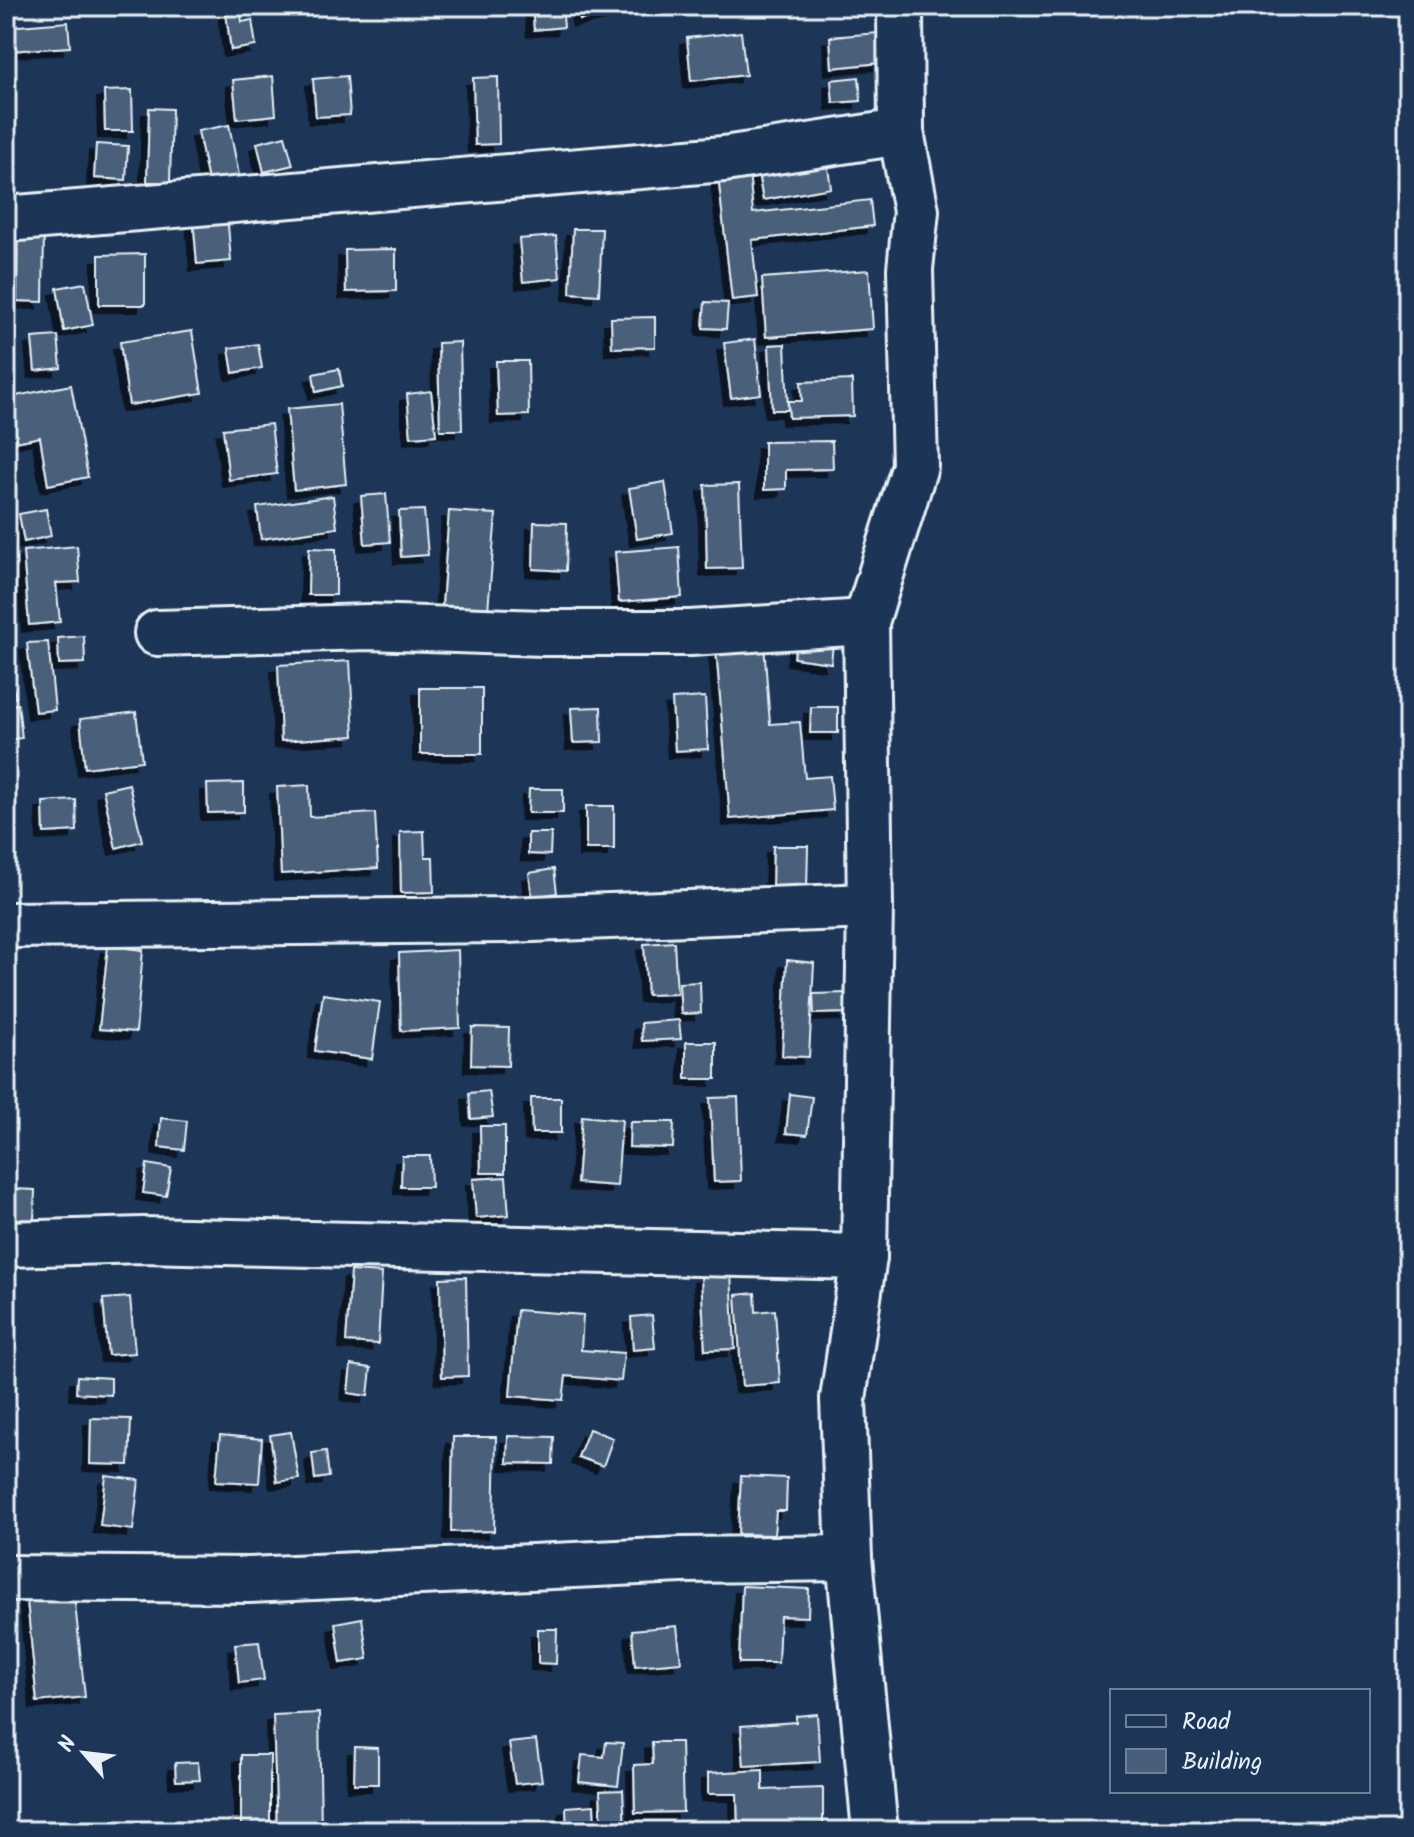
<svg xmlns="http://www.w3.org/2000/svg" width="1414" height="1837" viewBox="0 0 1414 1837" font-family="Kalam,sans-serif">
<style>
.building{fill:#495e7a;stroke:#e8f1f8;stroke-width:2;filter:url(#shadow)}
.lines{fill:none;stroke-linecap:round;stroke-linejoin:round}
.minor-casing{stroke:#e8f1f8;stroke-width:50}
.minor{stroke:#1d3557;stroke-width:44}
</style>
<defs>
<filter id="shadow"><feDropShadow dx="-7" dy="7" stdDeviation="0" flood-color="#0009"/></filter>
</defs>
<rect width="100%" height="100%" fill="#1d3557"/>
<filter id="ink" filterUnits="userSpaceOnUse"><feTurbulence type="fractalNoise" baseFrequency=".0125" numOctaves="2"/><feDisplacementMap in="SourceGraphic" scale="16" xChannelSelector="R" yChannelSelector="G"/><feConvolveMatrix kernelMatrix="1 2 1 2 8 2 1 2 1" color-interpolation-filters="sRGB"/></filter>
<g filter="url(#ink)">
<!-- building -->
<g class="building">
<path d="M225,6h15l2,16 10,-2 4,26 -25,4z"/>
<path d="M532,6h30l2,21 -30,3z"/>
<path d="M577,6h38l1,6 -36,8z"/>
<path d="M68,22l2,25 -62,4 -2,-24z"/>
<path d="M741,32l5,43 -55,6 -4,-43z"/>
<path d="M878,33l2,30 -48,5 -2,-31z"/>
<path d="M273,76l3,39 -39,4 -4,-39z"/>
<path d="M347,76l3,39 -34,2 -3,-38z"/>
<path d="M498,77l1,67 -24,1 -2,-67z"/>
<path d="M859,77l2,24 -28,2 -2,-23z"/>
<path d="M132,90l1,41h-28l-1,-40z"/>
<path d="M149,108l23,1 -2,73h-23z"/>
<path d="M229,125l10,50 -31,6 -10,-50z"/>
<path d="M285,136l8,29 -29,7 -7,-29z"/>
<path d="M96,144l32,2 -2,34 -32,-2z"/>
<path d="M827,161l4,27 -68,12 -5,-27z"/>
<path d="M749,172l4,41 117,-13 3,26 -121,14 6,57 -26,3 -14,-125z"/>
<path d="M227,213l4,48 -34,3 -4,-48z"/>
<path d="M573,229h29l-3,66 -29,-2z"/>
<path d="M18,230h26l-1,72 -26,-1z"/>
<path d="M556,236l4,42 -37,4 -4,-43z"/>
<path d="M396,249v42l-50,1 -1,-42z"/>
<path d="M145,254v51h-46v-50z"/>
<path d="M869,270l4,59 -107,8 -4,-59z"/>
<path d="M85,283l8,42 -29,6 -7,-43z"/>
<path d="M705,302l23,1 -2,26 -23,-1z"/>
<path d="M655,317v30l-43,1 -1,-30z"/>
<path d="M192,331l10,62 -73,12 -9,-63z"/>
<path d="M58,336l3,32 -26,3 -3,-33z"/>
<path d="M755,339l6,55 -30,4 -7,-55z"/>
<path d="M460,342l2,88h-22l-2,-87z"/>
<path d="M258,344l4,24 -29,5 -4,-25z"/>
<path d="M785,344l3,66h-16l-3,-65z"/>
<path d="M496,361h32l1,54 -31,1z"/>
<path d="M339,369l3,17 -26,6 -3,-18z"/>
<path d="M852,380l1,36 -64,2 -1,-17h14l-1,-19z"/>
<path d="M71,385l17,92 -40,8 -8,-48 -34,7v-46z"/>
<path d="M431,391l5,44 -25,2 -4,-43z"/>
<path d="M339,404l7,80 -52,6 -7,-81z"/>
<path d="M271,424l6,50 -48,6 -6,-51z"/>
<path d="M832,441l1,28 -47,1v19l-22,1v-48z"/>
<path d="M665,482l8,51 -36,6 -8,-51z"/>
<path d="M739,484l3,84 -35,1 -2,-84z"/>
<path d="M386,494l4,48 -25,2 -4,-48z"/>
<path d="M333,496l4,32 -76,11 -4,-32z"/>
<path d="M46,509l5,27 -27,6 -5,-28z"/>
<path d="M424,510l4,45 -27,2 -2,-46z"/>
<path d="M449,511l47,3 -8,96 -46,-4z"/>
<path d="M534,522l33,1 -1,48 -33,-2z"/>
<path d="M77,546l3,36 -24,1 4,39 -31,3 -6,-74z"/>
<path d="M679,547l3,50 -63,5 -4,-50z"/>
<path d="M309,548l27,1v46h-28z"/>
<path d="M798,629l36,5 -3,29 -37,-5z"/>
<path d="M84,636l1,27 -26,1 -1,-26z"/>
<path d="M48,642l7,68 -20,2 -8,-69z"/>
<path d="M764,644l6,80 30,-2 5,56 25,-2 3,34 -103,9 -14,-171z"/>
<path d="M350,661l4,75 -73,5 -3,-76z"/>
<path d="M12,684l4,13 -10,3v-14z"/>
<rect x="420" y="688" width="62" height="66"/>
<path d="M705,697l3,52 -33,2 -3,-52z"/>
<path d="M18,704l4,34 -16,2v-34z"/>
<path d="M601,707l1,35 -29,1 -2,-35z"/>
<path d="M811,707h27v26h-28z"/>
<path d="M136,712l6,49 -57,7 -5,-49z"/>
<path d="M244,783v29l-36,1 -1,-29z"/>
<path d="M129,784l13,57 -26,7 -13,-58z"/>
<path d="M309,785l1,32 65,-4 3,55 -97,6 -4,-87z"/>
<path d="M529,789h34v24h-35z"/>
<path d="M76,800l1,31 -33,2 -1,-31z"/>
<rect x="586" y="806" width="28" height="43"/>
<path d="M424,831l1,26h8l1,35 -33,1 -1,-61z"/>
<path d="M528,833h23l-1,22 -22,-1z"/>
<path d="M773,846h35l-1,43h-35z"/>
<path d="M554,869l3,24 -25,4 -3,-24z"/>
<path d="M674,942l3,52 -30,1 -3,-51z"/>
<path d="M6,946h7l-4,80h-3z"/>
<path d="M108,946l35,4 -7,82 -37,-3z"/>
<path d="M458,950l2,78 -59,3 -2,-78z"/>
<path d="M787,960l27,3 -5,94 -27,-1z"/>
<path d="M700,982l1,31 -20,1 -2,-31z"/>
<path d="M846,993l1,20 -33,1 -1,-20z"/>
<path d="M323,994l57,8 -8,57 -57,-8z"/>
<path d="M679,1020l2,19 -39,2 -1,-18z"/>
<path d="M472,1027l37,1 -1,38 -37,-1z"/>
<rect x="686" y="1042" width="30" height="37"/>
<path d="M489,1091l4,26 -22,2 -2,-26z"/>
<path d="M790,1094l22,3 -5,38 -21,-2z"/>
<path d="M738,1097l3,84 -27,1 -4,-84z"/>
<path d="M531,1098h30v35h-29z"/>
<path d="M582,1116l40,4 -5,66 -40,-3z"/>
<path d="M161,1118l26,3 -3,29 -25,-3z"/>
<path d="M630,1122h44l-1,26 -44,-1z"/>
<path d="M480,1126h25v47h-24z"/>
<path d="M402,1156h28l1,31h-30z"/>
<path d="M147,1164l24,4 -5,28 -23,-3z"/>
<path d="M506,1177l3,38 -33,3 -3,-39z"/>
<path d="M14,1189l21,1 -1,30 -21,-1z"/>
<path d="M351,1271l31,2 -4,71 -32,-2z"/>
<path d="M731,1273l4,76 -30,1 -4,-74z"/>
<path d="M466,1277l2,99 -26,1 -2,-99z"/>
<path d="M755,1293l1,19 19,-2 5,73 -38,3 -6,-91z"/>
<path d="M130,1297l5,56 -27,2 -5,-56z"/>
<path d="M517,1310l66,5 -2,35 43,3 -3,28 -55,-5 -3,24 -53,-4z"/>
<path d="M652,1315l3,33 -22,2 -2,-33z"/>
<path d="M351,1365l20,3 -3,28 -20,-3z"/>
<path d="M77,1376l34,2v17l-35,-2z"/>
<path d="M91,1418l40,1 -2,46 -39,-1z"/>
<path d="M589,1429l24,9 -10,28 -25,-9z"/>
<path d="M291,1432l8,47 -22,3 -7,-47z"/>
<path d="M220,1435l42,4 -3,44 -43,-2z"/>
<path d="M508,1436l46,1 -1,27 -46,-1z"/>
<path d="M453,1437h43l-2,94 -43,1z"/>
<path d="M326,1451l3,26 -14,2 -3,-26z"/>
<path d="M106,1476l33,4 -6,50 -33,-4z"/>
<path d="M741,1476l46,2 -1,33h-10l-2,24 -36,-1z"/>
<path d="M73,1585l12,112 -48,5 -11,-112z"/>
<path d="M742,1586l67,3 -1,28 -28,-1 -2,47h-39z"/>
<path d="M362,1618l6,41 -27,4 -6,-40z"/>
<path d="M677,1626l4,36 -46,4 -3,-36z"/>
<path d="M538,1629h19l-1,35 -18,-1z"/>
<path d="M259,1642l5,38 -25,3 -4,-39z"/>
<path d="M319,1713l2,118h-44l-4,-116z"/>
<path d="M817,1714l3,48 -76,4 -3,-40 55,-4v-6z"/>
<path d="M536,1740l6,41 -27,3 -6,-41z"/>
<path d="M606,1742l17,1 -5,43 -39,-4 3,-27 22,2z"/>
<path d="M652,1742h29l2,70 -48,1 -1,-48 19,-1z"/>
<path d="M355,1747l23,1v36h-24z"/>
<rect x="241" y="1755" width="29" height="76"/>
<path d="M198,1762l2,18 -24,1 -1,-18z"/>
<path d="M763,1770v20l60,-2v38l-85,3 -1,-35h-29v-21z"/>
<path d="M623,1790l2,41h-23l-2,-40z"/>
<path d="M594,1805l1,25 -28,1 -1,-24z"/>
</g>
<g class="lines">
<defs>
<g id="minor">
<path d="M900,6l1,126"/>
<path d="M6,219l718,-60 177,-27 15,79 -6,58 5,197 -49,156 4,284 -6,351 -21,142 6,159 26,273"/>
<path d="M157,633l212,-6 175,6h146l176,-11"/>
<path d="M6,925l500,-5 364,-14"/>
<path d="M6,1244l137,-4 721,17"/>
<path d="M6,1578l243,2 433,-20 167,-2"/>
</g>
</defs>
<!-- minor casing -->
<use href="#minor" class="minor-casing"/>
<!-- minor -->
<use href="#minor" class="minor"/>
</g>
</g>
<!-- margin -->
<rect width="1414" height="1837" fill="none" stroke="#1d3557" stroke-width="32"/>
<rect x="16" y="16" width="1382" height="1805" fill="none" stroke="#e8f1f8" stroke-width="3" filter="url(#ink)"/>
<!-- legend -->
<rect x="1110" y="1689" width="260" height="104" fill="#1d3557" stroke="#6e8097" stroke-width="2"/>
<rect x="1126" y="1715" width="40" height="12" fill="#1d3557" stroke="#6e8097" stroke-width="2"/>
<text x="1182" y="1729" font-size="24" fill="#e8f1f8">Road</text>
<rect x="1126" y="1749" width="40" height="24" fill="#495e7a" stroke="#6e8097" stroke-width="2"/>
<text x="1182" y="1769" font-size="24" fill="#e8f1f8">Building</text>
<!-- north arrow -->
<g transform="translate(84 1753) rotate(298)" stroke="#1d3557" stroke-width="6" paint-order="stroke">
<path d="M0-6L14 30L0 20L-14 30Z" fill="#e8f1f8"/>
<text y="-12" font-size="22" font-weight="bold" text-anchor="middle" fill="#e8f1f8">N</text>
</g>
</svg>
